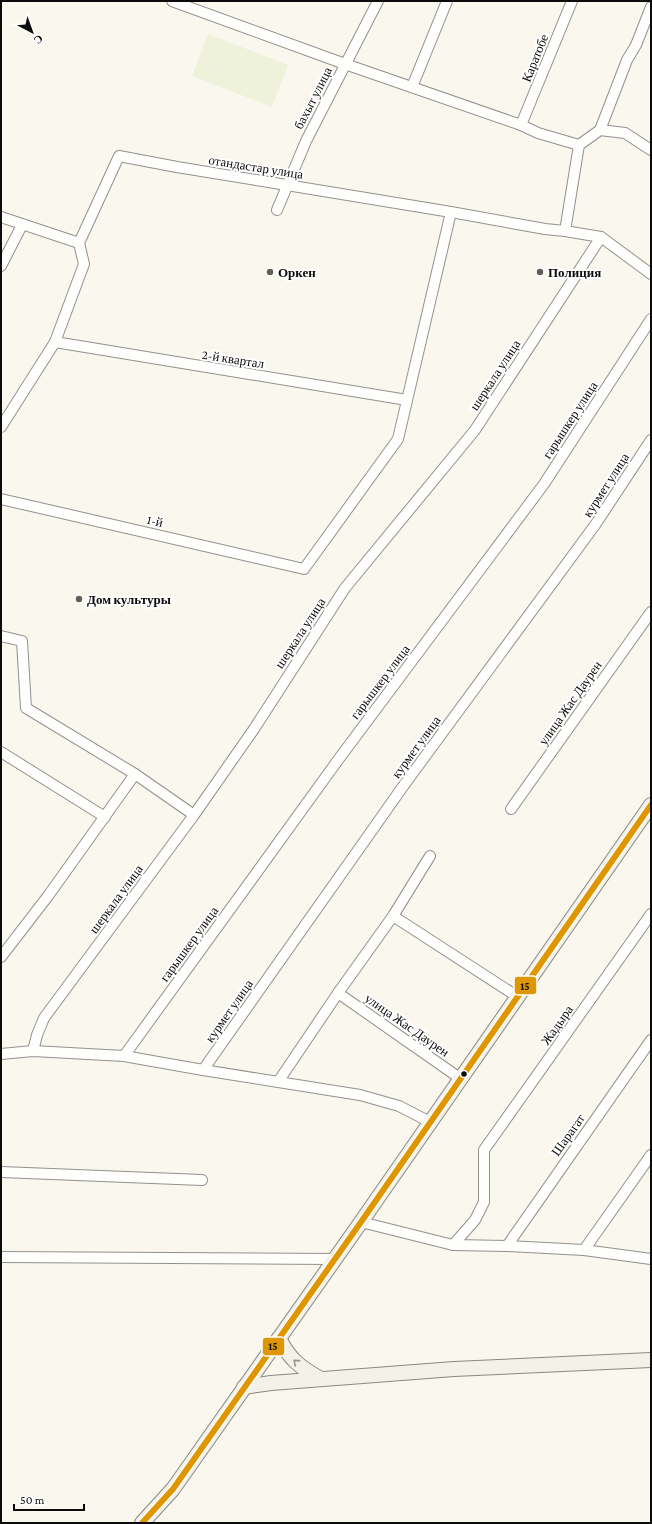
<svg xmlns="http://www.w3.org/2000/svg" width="652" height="1524" viewBox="0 0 652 1524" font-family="'Crimson Pro',serif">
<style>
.pitch{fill:#eef2da}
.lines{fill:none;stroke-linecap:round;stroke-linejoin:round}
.street-casing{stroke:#93918e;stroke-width:12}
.secondary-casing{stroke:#898884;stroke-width:16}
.street{stroke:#fefefd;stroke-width:10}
.secondary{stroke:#f4f1e8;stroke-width:14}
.bus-1-casing{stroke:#fff;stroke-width:9}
.bus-1{stroke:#df9601;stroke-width:6}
.oneway{stroke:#979590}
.poi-dot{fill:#5f5e5b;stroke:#fff;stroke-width:1.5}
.bus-dot{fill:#0b0b0b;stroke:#fff;stroke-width:1.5}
.labels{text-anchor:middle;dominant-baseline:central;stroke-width:4;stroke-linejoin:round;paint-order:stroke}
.street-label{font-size:13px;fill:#0b0b0b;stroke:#fff}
.poi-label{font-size:13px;font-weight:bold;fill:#0b0b0b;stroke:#fff;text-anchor:start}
.line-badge{stroke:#fff;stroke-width:1.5}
.pale-badge-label{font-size:11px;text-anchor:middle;font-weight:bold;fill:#111}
</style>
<rect width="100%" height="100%" fill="#faf7ef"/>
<!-- pitch -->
<path class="pitch" d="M208,34l80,31 -16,42 -80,-31z"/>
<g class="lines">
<defs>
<g id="street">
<path d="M172,1l173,63 176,61 17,8 41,12"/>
<path d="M412,87l35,-86"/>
<path d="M521,125l51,-124"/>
<path d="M600,130l27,-70 9,-15 15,-38"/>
<path d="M651,150l-26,-17 -25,-3 -21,15 -14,86 36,6 50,37"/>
<path d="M277,210l29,-69 72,-140"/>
<path d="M1,217l78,26 40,-87 58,11 274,45 94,17 20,2"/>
<path d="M1,266l21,-41"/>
<path d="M55,342l352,58"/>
<path d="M1,427l54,-85 29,-78 -5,-21"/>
<path d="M1,499l303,70 94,-130 53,-227"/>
<path d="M1,636l21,5 4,67 109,66 59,41"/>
<path d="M1,752l104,65"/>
<path d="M511,809l140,-197"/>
<path d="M393,916l125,81"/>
<path d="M1,957l47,-61 87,-122"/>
<path d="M338,993l123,86"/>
<path d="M33,1051l4,-16 7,-17 150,-203 60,-86 91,-141 130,-158 126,-193"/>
<path d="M1,1054l32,-3 91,5 79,14 157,25 39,11 31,16"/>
<path d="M124,1056l214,-296 206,-276 107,-165"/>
<path d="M203,1070l201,-285 191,-260 56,-85"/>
<path d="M278,1082l60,-89 55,-77 37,-60"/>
<path d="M1,1172l201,8"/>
<path d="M361,1222l92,23 54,1 77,4 67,9"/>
<path d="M453,1245l22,-25 9,-18v-52l167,-236"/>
<path d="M507,1246l144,-206"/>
<path d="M584,1250l67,-95"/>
<path d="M1,1257l334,2"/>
</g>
<g id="secondary">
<path d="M279,1338c10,21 22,30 42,41"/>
<path d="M244,1387l27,-4 183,-14 197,-9"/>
<path d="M142,1523l31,-34 188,-267 290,-417"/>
</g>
</defs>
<!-- street casing -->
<use href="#street" class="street-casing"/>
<!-- secondary casing -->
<use href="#secondary" class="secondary-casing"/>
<!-- street -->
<use href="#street" class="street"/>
<!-- secondary -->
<use href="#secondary" class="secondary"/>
<defs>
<path id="bus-1" d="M142,1523l31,-34 188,-267 290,-417"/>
</defs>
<!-- bus-1 casing -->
<use href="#bus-1" class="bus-1-casing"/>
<!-- bus-1 -->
<use href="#bus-1" class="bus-1"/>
</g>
<!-- one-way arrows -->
<defs><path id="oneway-chevron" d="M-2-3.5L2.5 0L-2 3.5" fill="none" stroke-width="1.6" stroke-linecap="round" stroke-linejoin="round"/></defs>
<use class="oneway" href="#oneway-chevron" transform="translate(296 1362) rotate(-140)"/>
<!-- markers -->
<g class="poi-dot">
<circle cx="270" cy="272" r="4"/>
<circle cx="540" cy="272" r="4"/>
<circle cx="79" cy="599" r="4"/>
</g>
<circle class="bus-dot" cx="464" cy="1074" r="3.5"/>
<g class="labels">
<!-- street labels -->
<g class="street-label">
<text transform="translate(535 58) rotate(-68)">Каратобе</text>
<text transform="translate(313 98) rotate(-63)">бахыт улица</text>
<text transform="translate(256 167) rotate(9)">отандастар улица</text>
<text transform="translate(233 359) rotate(9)">2-й квартал</text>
<text transform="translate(495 375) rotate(-57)">шеркала улица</text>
<text transform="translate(570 420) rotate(-57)">гарышкер улица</text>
<text transform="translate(606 485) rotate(-57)">курмет улица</text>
<text transform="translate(155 521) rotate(13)">1-й</text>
<text transform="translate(300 633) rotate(-57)">шеркала улица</text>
<text transform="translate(380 682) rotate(-53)">гарышкер улица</text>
<text transform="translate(570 703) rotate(-55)">улица Жас Даурен</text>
<text transform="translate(416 747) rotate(-54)">курмет улица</text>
<text transform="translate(116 899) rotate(-54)">шеркала улица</text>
<text transform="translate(189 944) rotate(-54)">гарышкер улица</text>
<text transform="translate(229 1011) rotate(-55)">курмет улица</text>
<text transform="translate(407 1025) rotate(35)">улица Жас Даурен</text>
<text transform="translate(557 1025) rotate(-55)">Жадыра</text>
<text transform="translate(568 1135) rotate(-55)">Шарагат</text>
</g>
<!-- poi labels -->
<g class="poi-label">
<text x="278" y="272">Оркен</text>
<text x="548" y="272">Полиция</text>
<text x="87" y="599">Дом культуры</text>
</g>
</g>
<g class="line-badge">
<rect x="514" y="976" width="23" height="19" rx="4" fill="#df9601"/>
<rect x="262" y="1337" width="23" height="19" rx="4" fill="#df9601"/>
</g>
<g class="pale-badge-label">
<text x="525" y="990">15</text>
<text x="273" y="1350">15</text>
</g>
<!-- border -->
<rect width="652" height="1524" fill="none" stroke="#0b0b0b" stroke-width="4"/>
<!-- north arrow -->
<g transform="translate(32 32) rotate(139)" stroke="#ffffff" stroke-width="3" paint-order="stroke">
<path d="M0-3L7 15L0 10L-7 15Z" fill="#0b0b0b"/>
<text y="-6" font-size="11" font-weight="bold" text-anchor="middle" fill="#0b0b0b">С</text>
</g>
<!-- scale -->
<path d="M14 1504v6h70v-6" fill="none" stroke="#0b0b0b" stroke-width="2"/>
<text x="20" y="1504" font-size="12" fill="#0b0b0b" stroke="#ffffff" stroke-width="3" paint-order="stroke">50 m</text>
</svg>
